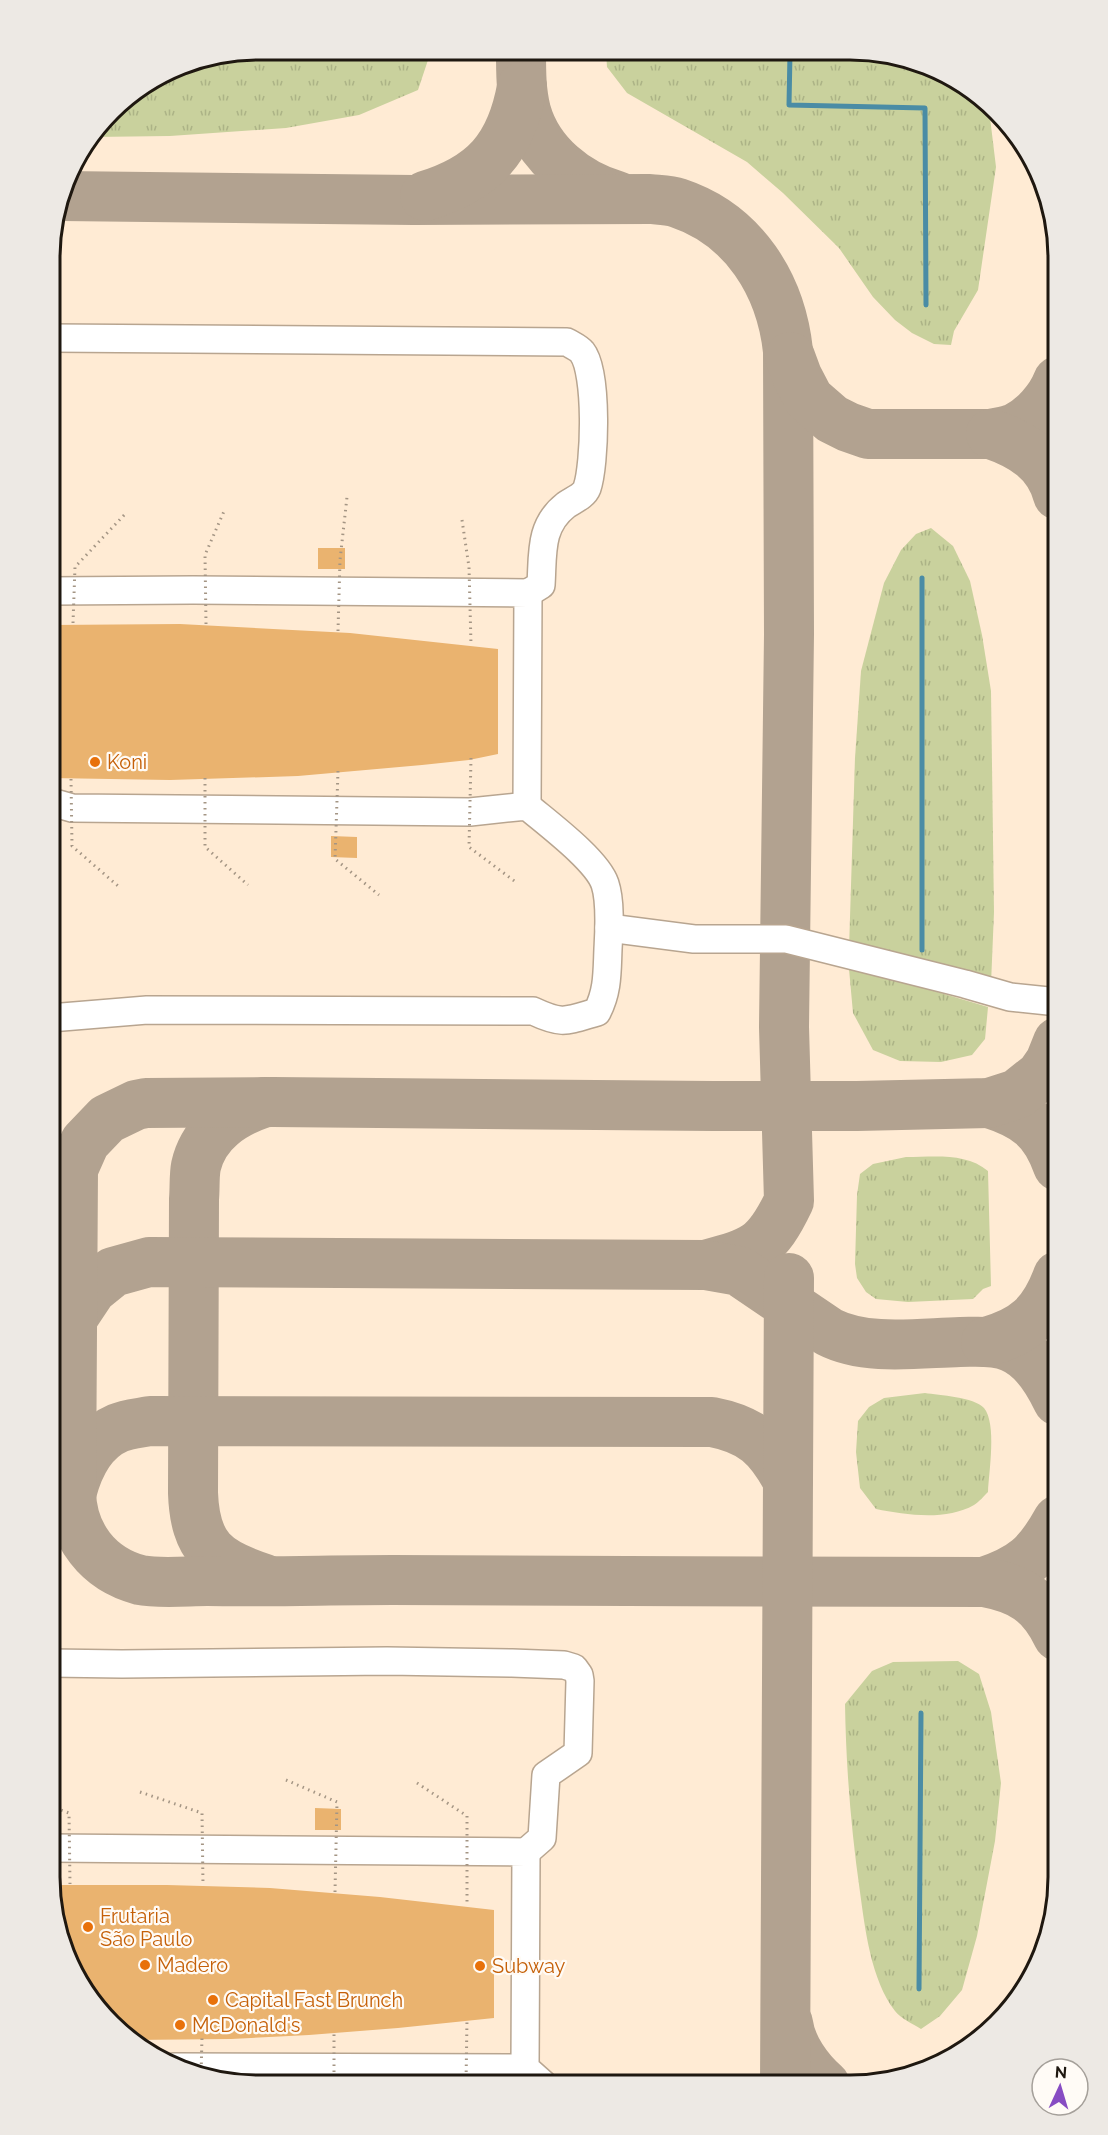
<svg xmlns="http://www.w3.org/2000/svg" width="1108" height="2135" viewBox="0 0 1108 2135" font-family="Raleway,sans-serif">
<style>
.grass{fill:url(#grass-tufts)}
.lines{fill:none;stroke-linecap:round;stroke-linejoin:round}
.stream{stroke:#4a8ca5;stroke-width:5}
.taxiway{stroke:#b2a290;stroke-width:50}
.building{fill:#eab36f}
.minor-casing{stroke:#b8a590;stroke-width:30}
.minor{stroke:#fff;stroke-width:27}
.path-bridge{stroke:#a49584;stroke-width:3;stroke-dasharray:1.5 4.5;stroke-linecap:butt}
.food-dot{fill:#e8710a;stroke:#fffbf6;stroke-width:2}
.labels{text-anchor:middle;dominant-baseline:central;stroke-width:4.5;stroke-linejoin:round;paint-order:stroke}
.food-label{font-size:20px;fill:#c56008;stroke:#fffbf6;text-anchor:start}
.rim{fill:none;stroke:#1f1810;stroke-width:3}
</style>
<defs>
<pattern id="grass-tufts" width="24" height="20" patternUnits="userSpaceOnUse" patternTransform="scale(1.5)"><rect width="24" height="20" fill="#c9d19d"/><path d="M3 7l-1-3M5 7V3M7 7l1-3M15 17l-1-3M17 17v-4M19 17l1-3" fill="none" stroke="#acb386"/></pattern>
</defs>
<rect width="100%" height="100%" fill="#ffebd4"/>
<!-- grass -->
<g class="grass">
<path d="M258,50l173,1 -13,39 -59,25 -73,13 -116,8 -77,1 27,-36 58,-36z"/>
<path d="M606,52l285,1 97,48 8,66 -18,123 -24,41 -3,14 -17,-1 -22,-11 -17,-13 -22,-23 -34,-49 -56,-55 -36,-31 -120,-69 -20,-26z"/>
<path d="M931,528l22,18 17,35 12,54 9,56 3,221 -3,72 -142,-35 6,-191 6,-87 23,-88 17,-33 15,-16z"/>
<path d="M849,969l65,16 74,22 -3,32 -13,16 -31,7 -41,-1 -27,-11 -20,-37z"/>
<path d="M906,1157c27,0 60,-5 82,14l3,115 -8,3 -10,10 -65,3 -32,-3 -10,-7 -9,-14 -2,-14 2,-69 3,-21 13,-10z"/>
<path d="M925,1393c14,2 49,4 59,15 13,16 5,63 4,84 -4,4 -9,10 -14,13 -28,16 -68,10 -98,4l-16,-21 -4,-36 2,-31 11,-14 15,-9z"/>
<path d="M958,1661l21,13 12,38 10,71 -6,58 -18,95 -15,54 -22,26 -19,13c-8,-5 -21,-11 -26,-18 -24,-31 -30,-82 -35,-119 -9,-63 -14,-125 -15,-188l27,-33 21,-9z"/>
</g>
<g class="lines">
<!-- stream -->
<g class="stream">
<path d="M790,53l-1,52 136,3 1,197"/>
<path d="M922,578v372"/>
<path d="M919,1989l2,-276"/>
</g>
<!-- taxiway -->
<g class="taxiway">
<path d="M521,51c0,20 0,41 5,60 12,43 50,73 91,85"/>
<path d="M62,196l352,4 236,-1c9,1 19,1 28,4 66,22 103,82 110,148l1,283 -5,393 5,174c-23,48 -35,51 -84,64"/>
<path d="M425,196c59,-18 86,-48 97,-109"/>
<path d="M790,357l7,19 12,23 23,20 16,8 20,7h123c8,-2 17,-3 24,-6 19,-9 36,-29 43,-47"/>
<path d="M991,434c32,11 58,27 67,61"/>
<path d="M265,1102c-32,11 -61,29 -69,64 -2,10 -1,22 -2,33l-1,294c2,55 22,70 72,86"/>
<path d="M989,1103c37,12 56,25 69,63"/>
<path d="M72,1319l20,-30 21,-17 36,-10 556,3 34,6 90,61c37,19 90,11 131,10 17,0 35,-2 51,5 22,9 37,33 47,54"/>
<path d="M986,1342c40,-11 58,-28 72,-66"/>
<path d="M72,1491c7,-26 20,-52 46,-63 9,-4 22,-5 32,-7l562,1c41,8 57,24 76,59"/>
<path d="M984,1582c39,-13 54,-26 74,-62"/>
<path d="M1058,1636c-17,-35 -37,-47 -74,-54 -197,1 -395,-2 -592,-2 -61,0 -123,2 -184,1 -20,0 -49,3 -68,-1 -42,-11 -68,-45 -69,-88l2,-323 12,-27 22,-23 29,-14 10,-2 127,-1 440,4h144l132,-3 28,-9 24,-19 9,-13 8,-20"/>
<path d="M788,2023c3,24 20,47 37,62"/>
<path d="M785,2085l4,-807"/>
</g>
</g>
<!-- building -->
<g class="building">
<rect x="318" y="548" width="27" height="21"/>
<path d="M180,624l170,9 148,16v105l-29,6 -47,5 -124,11 -128,4 -119,-2v-153z"/>
<path d="M331,836l26,1v21l-26,-1z"/>
<path d="M315,1808l26,1v21h-26z"/>
<path d="M51,1885h116l103,3 110,9 114,13v108l-96,10 -89,7 -78,4 -100,1 -10,-6 -61,-90z"/>
</g>
<g class="lines">
<defs>
<g id="minor">
<path d="M51,338l516,4c5,3 12,6 15,10 16,20 13,113 5,136 -3,8 -14,12 -21,17 -27,21 -23,49 -25,80l-13,8"/>
<path d="M51,591l142,-1 335,3 -1,213"/>
<path d="M609,928l85,11h92l179,45 45,13 48,5"/>
<path d="M50,1018l97,-8 386,1c30,14 33,10 64,1 11,-21 10,-40 11,-63 1,-19 3,-47 -3,-65 -8,-24 -58,-61 -78,-78l-57,6 -398,-4 -21,-6"/>
<path d="M50,1663l72,1 265,-3 125,2 52,2 10,3 5,7 1,6 -2,72 -32,22 -4,63 -16,14"/>
<path d="M50,1848l476,4 -1,216 19,17"/>
<path d="M174,2067l351,1"/>
</g>
</defs>
<!-- minor casing -->
<use href="#minor" class="minor-casing"/>
<!-- minor -->
<use href="#minor" class="minor"/>
<!-- path-bridge -->
<g class="path-bridge">
<path d="M462,520l7,47 2,78"/>
<path d="M73,623l2,-56 52,-55"/>
<path d="M206,624l-1,-69 20,-46"/>
<path d="M338,631l2,-71 7,-63"/>
<path d="M471,758l-2,89 48,36"/>
<path d="M338,771l-3,88 44,36"/>
<path d="M205,778v69l43,38"/>
<path d="M71,779l1,67 46,40"/>
<path d="M286,1780l51,22 -2,90"/>
<path d="M417,1783l50,33v90"/>
<path d="M140,1792l62,21 1,72"/>
<path d="M50,1806l19,7 1,71"/>
<path d="M201,2076l1,-39"/>
<path d="M334,2084v-51"/>
<path d="M466,2084l1,-65"/>
</g>
</g>
<!-- markers -->
<g class="food-dot">
<circle cx="95" cy="762" r="6"/>
<circle cx="88" cy="1927" r="6"/>
<circle cx="145" cy="1965" r="6"/>
<circle cx="480" cy="1966" r="6"/>
<circle cx="213" cy="2000" r="6"/>
<circle cx="180" cy="2025" r="6"/>
</g>
<g class="labels">
<!-- food labels -->
<g class="food-label">
<text x="107" y="762">Koni</text>
<text x="100" y="1916">Frutaria<tspan x="100" dy="23">São Paulo</tspan></text>
<text x="157" y="1965">Madero</text>
<text x="492" y="1966">Subway</text>
<text x="225" y="2000">Capital Fast Brunch</text>
<text x="192" y="2025">McDonald's</text>
</g>
</g>
<!-- crop -->
<path d="M0 0H1108V2135H0ZM258 60H850A198 198 0 0 1 1048 258V1877A198 198 0 0 1 850 2075H258A198 198 0 0 1 60 1877V258A198 198 0 0 1 258 60Z" fill="#ede9e4" fill-rule="evenodd"/>
<path class="rim" d="M258 60H850A198 198 0 0 1 1048 258V1877A198 198 0 0 1 850 2075H258A198 198 0 0 1 60 1877V258A198 198 0 0 1 258 60Z"/>
<!-- north arrow -->
<g transform="translate(1060 2087) rotate(4)"><circle r="28" fill="#fffbf6" stroke="#a5a09a" stroke-width="1.5"/>
<path d="M0-4.5L10 22L0 15L-10 22Z" fill="#874cc3"/>
<text y="-9" font-size="16" font-weight="bold" text-anchor="middle" fill="#1f1810">N</text>
</g>
</svg>
